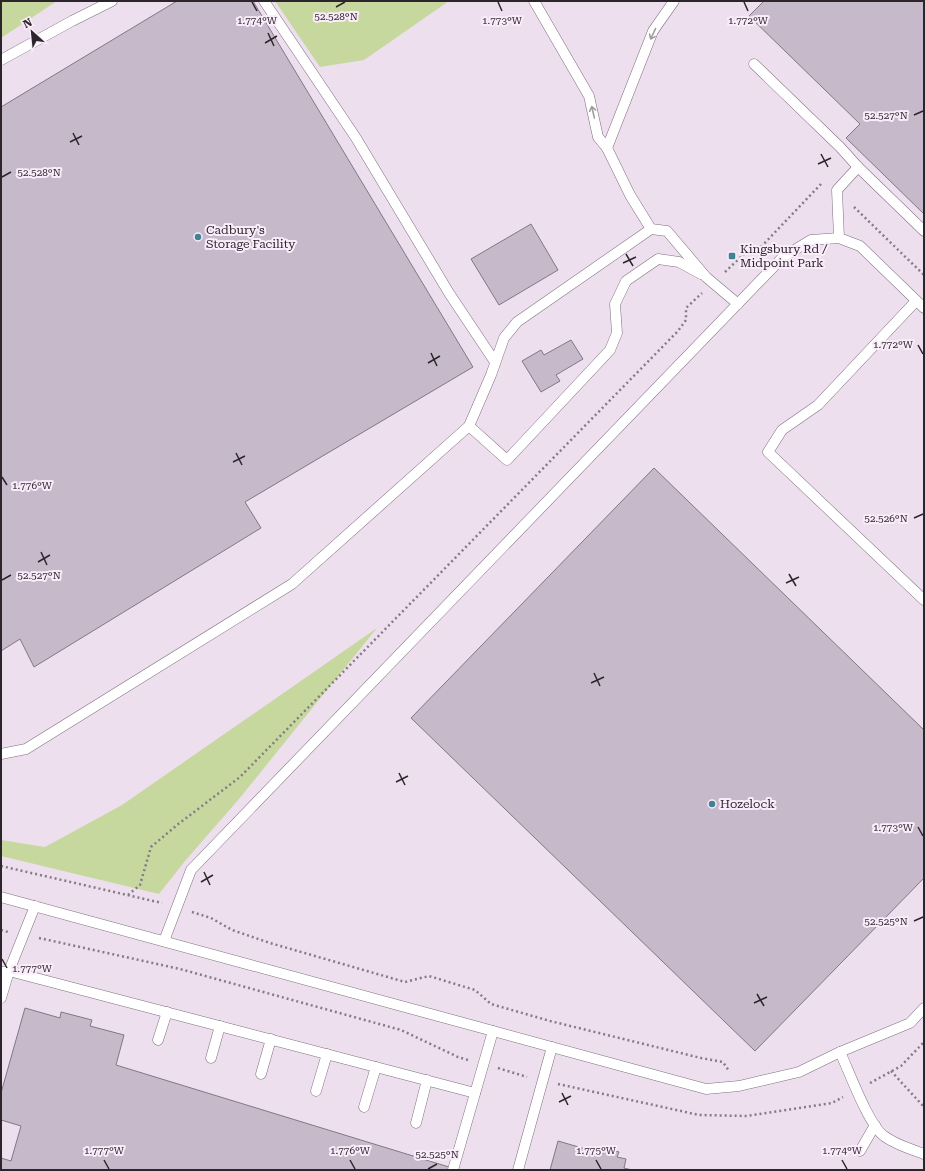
<svg xmlns="http://www.w3.org/2000/svg" width="925" height="1171" viewBox="0 0 925 1171" font-family="'Roboto Serif',serif">
<style>
.green{fill:#c7d89f}
.building{fill:#c6baca;stroke:#827785}
.lines{fill:none;stroke-linecap:round;stroke-linejoin:round}
.lane-casing{stroke:#7d717e;stroke-width:11}
.path{stroke:#847b85;stroke-width:2.5;stroke-dasharray:2 3;stroke-linecap:butt}
.lane{stroke:#fff;stroke-width:10}
.oneway{stroke:#a09da0}
.ticks{fill:none;stroke:#2c262c;stroke-width:1.5}
.poi-dot{fill:#3f8492;stroke:#fbecfb;stroke-width:1.5}
.labels{text-anchor:middle;dominant-baseline:central;stroke-width:4;stroke-linejoin:round;paint-order:stroke}
.poi-label{font-size:12px;fill:#2c262c;stroke:#fbecfb;text-anchor:start}
.ticks-label{font-size:10px;text-anchor:middle;fill:#2c262c;stroke:#fbecfb;stroke-width:4;stroke-linejoin:round;paint-order:stroke}
</style>
<rect width="100%" height="100%" fill="#eddfee"/>
<!-- green -->
<g class="green">
<path d="M1,1h56l-56,37z"/>
<path d="M275,1h174l-85,59 -44,7z"/>
<path d="M377,628l-138,171 -54,62 -26,33 -158,-38v-16l44,7 77,-42z"/>
</g>
<!-- building -->
<g class="building">
<path d="M177,1h76l220,366 -228,135 16,26 -227,139 -14,-28 -19,12v-544z"/>
<path d="M764,1h160v213l-78,-76 14,-14 -111,-108z"/>
<path d="M531,224l27,46 -59,35 -28,-46z"/>
<path d="M571,340l12,19 -27,16 4,6 -19,11 -19,-31 19,-11 3,5z"/>
<path d="M654,468l270,262v148l-169,173 -344,-333z"/>
<path d="M25,1008l35,10 1,-6 31,8 -2,6 34,9 -8,30 333,102v3h-448v-12l10,3 10,-35 -20,-6v-27z"/>
<path d="M558,1141l45,13 1,-6 15,4 -2,5 9,2 -2,9 8,2h-82z"/>
</g>
<g class="lines">
<defs>
<g id="lane">
<path d="M264,1l92,137 93,155 46,69"/>
<path d="M534,1l55,95 9,41 9,11 23,47 21,34"/>
<path d="M1,60l71,-39 40,-20"/>
<path d="M754,64l86,83 18,20 -21,23 2,48"/>
<path d="M607,148l46,-117 21,-30"/>
<path d="M858,167l66,64"/>
<path d="M916,301l-98,104 -36,25 -14,22 156,148"/>
<path d="M469,426l38,34 103,-110 7,-17 -2,-29 11,-23 32,-22 21,3 22,12"/>
<path d="M1,754l25,-5 266,-165 177,-158 22,-51 13,-37 13,-16 134,-93 16,2 39,46 32,27"/>
<path d="M1,897l705,192 33,-3 60,-14 41,-20 70,-29 14,-15"/>
<path d="M164,941l27,-71 592,-613 28,-17 28,-2 21,8 64,62"/>
<path d="M1,972l8,-1 466,122"/>
<path d="M1,998l8,-27 26,-65"/>
<path d="M158,1040l9,-28"/>
<path d="M840,1052c9,19 29,74 44,84 12,9 27,13 40,18"/>
<path d="M211,1058l9,-32"/>
<path d="M261,1074l10,-35"/>
<path d="M316,1091l11,-37"/>
<path d="M364,1107l12,-40"/>
<path d="M416,1123l11,-43"/>
<path d="M860,1151l15,-26"/>
<path d="M453,1170l40,-139"/>
<path d="M518,1170l34,-123"/>
</g>
</defs>
<!-- lane casing -->
<use href="#lane" class="lane-casing"/>
<!-- path -->
<g class="path">
<path d="M854,207l70,68"/>
<path d="M725,272l20,-19 14,-4 63,-66"/>
<path d="M1,866l161,37"/>
<path d="M128,895l12,-10 11,-38 26,-22 63,-48 438,-446 8,-11v-12l16,-15"/>
<path d="M192,912l19,6 21,12 38,13 135,39 24,-6 46,14 16,14 59,17 151,37 22,4 6,9"/>
<path d="M1,930l7,2"/>
<path d="M39,938l141,31 221,61 57,27 10,3"/>
<path d="M498,1068l29,9"/>
<path d="M891,1071l33,36"/>
<path d="M870,1083l31,-17 23,-24"/>
<path d="M558,1084l141,31 48,1 85,-13 11,-6"/>
</g>
<!-- lane -->
<use href="#lane" class="lane"/>
</g>
<!-- one-way arrows -->
<defs><path id="oneway-shaft" d="M-6 0H5M1.5-3L5.5 0L1.5 3" fill="none" stroke-width="1.6" stroke-linecap="round" stroke-linejoin="round"/></defs>
<g class="oneway">
<use href="#oneway-shaft" transform="translate(653 34) rotate(115)"/>
<use href="#oneway-shaft" transform="translate(593 112) rotate(-103)"/>
</g>
<!-- ticks -->
<path class="ticks" d="M252,2l5,9M498,2l4,9M744,2l4,9M336,7l9,-5M268,33l6,13M265,43l12,-7M914,115l9,-4M73,133l6,12M70,142l12,-6M821,154l7,13M818,164l13,-6M2,177l9,-5M626,254l7,12M623,263l13,-6M918,345l5,9M431,353l6,13M428,363l12,-7M236,453l6,12M233,462l12,-6M2,477l5,8M914,518l9,-4M41,552l6,13M38,562l12,-7M789,574l7,12M2,580l9,-5M786,583l13,-6M594,673l6,13M591,683l13,-6M399,773l6,12M396,782l12,-6M918,827l5,9M204,872l6,13M201,882l12,-7M914,921l9,-4M2,959l5,9M757,994l7,12M754,1003l13,-6M562,1093l6,12M559,1102l12,-6M104,1160l5,9M350,1160l5,9M596,1160l5,9M842,1160l5,9M428,1169l9,-5"/>
<!-- markers -->
<g class="poi-dot">
<circle cx="198" cy="237" r="4"/>
<rect x="728" y="252" width="8" height="8" rx="2"/>
<circle cx="712" cy="804" r="4"/>
</g>
<g class="labels">
<!-- poi labels -->
<g class="poi-label">
<text x="206" y="230">Cadbury's<tspan x="206" dy="14">Storage Facility</tspan></text>
<text x="740" y="249">Kingsbury Rd /<tspan x="740" dy="14">Midpoint Park</tspan></text>
<text x="720" y="804">Hozelock</text>
</g>
</g>
<g class="ticks-label">
<text x="336" y="20">52.528°N</text>
<text x="257" y="24">1.774°W</text>
<text x="502" y="24">1.773°W</text>
<text x="748" y="24">1.772°W</text>
<text x="886" y="119">52.527°N</text>
<text x="39" y="176">52.528°N</text>
<text x="893" y="348">1.772°W</text>
<text x="32" y="489">1.776°W</text>
<text x="886" y="522">52.526°N</text>
<text x="39" y="579">52.527°N</text>
<text x="893" y="831">1.773°W</text>
<text x="886" y="925">52.525°N</text>
<text x="32" y="972">1.777°W</text>
<text x="104" y="1154">1.777°W</text>
<text x="350" y="1154">1.776°W</text>
<text x="596" y="1154">1.775°W</text>
<text x="842" y="1154">1.774°W</text>
<text x="437" y="1158">52.525°N</text>
</g>
<!-- border -->
<rect width="925" height="1171" fill="none" stroke="#2c262c" stroke-width="4"/>
<!-- north arrow -->
<g transform="translate(32 32) rotate(333)" stroke="#fbecfb" stroke-width="3" paint-order="stroke">
<path d="M0-3L7 15L0 10L-7 15Z" fill="#2c262c"/>
<text y="-6" font-size="11" font-weight="bold" text-anchor="middle" fill="#2c262c">N</text>
</g>
</svg>
